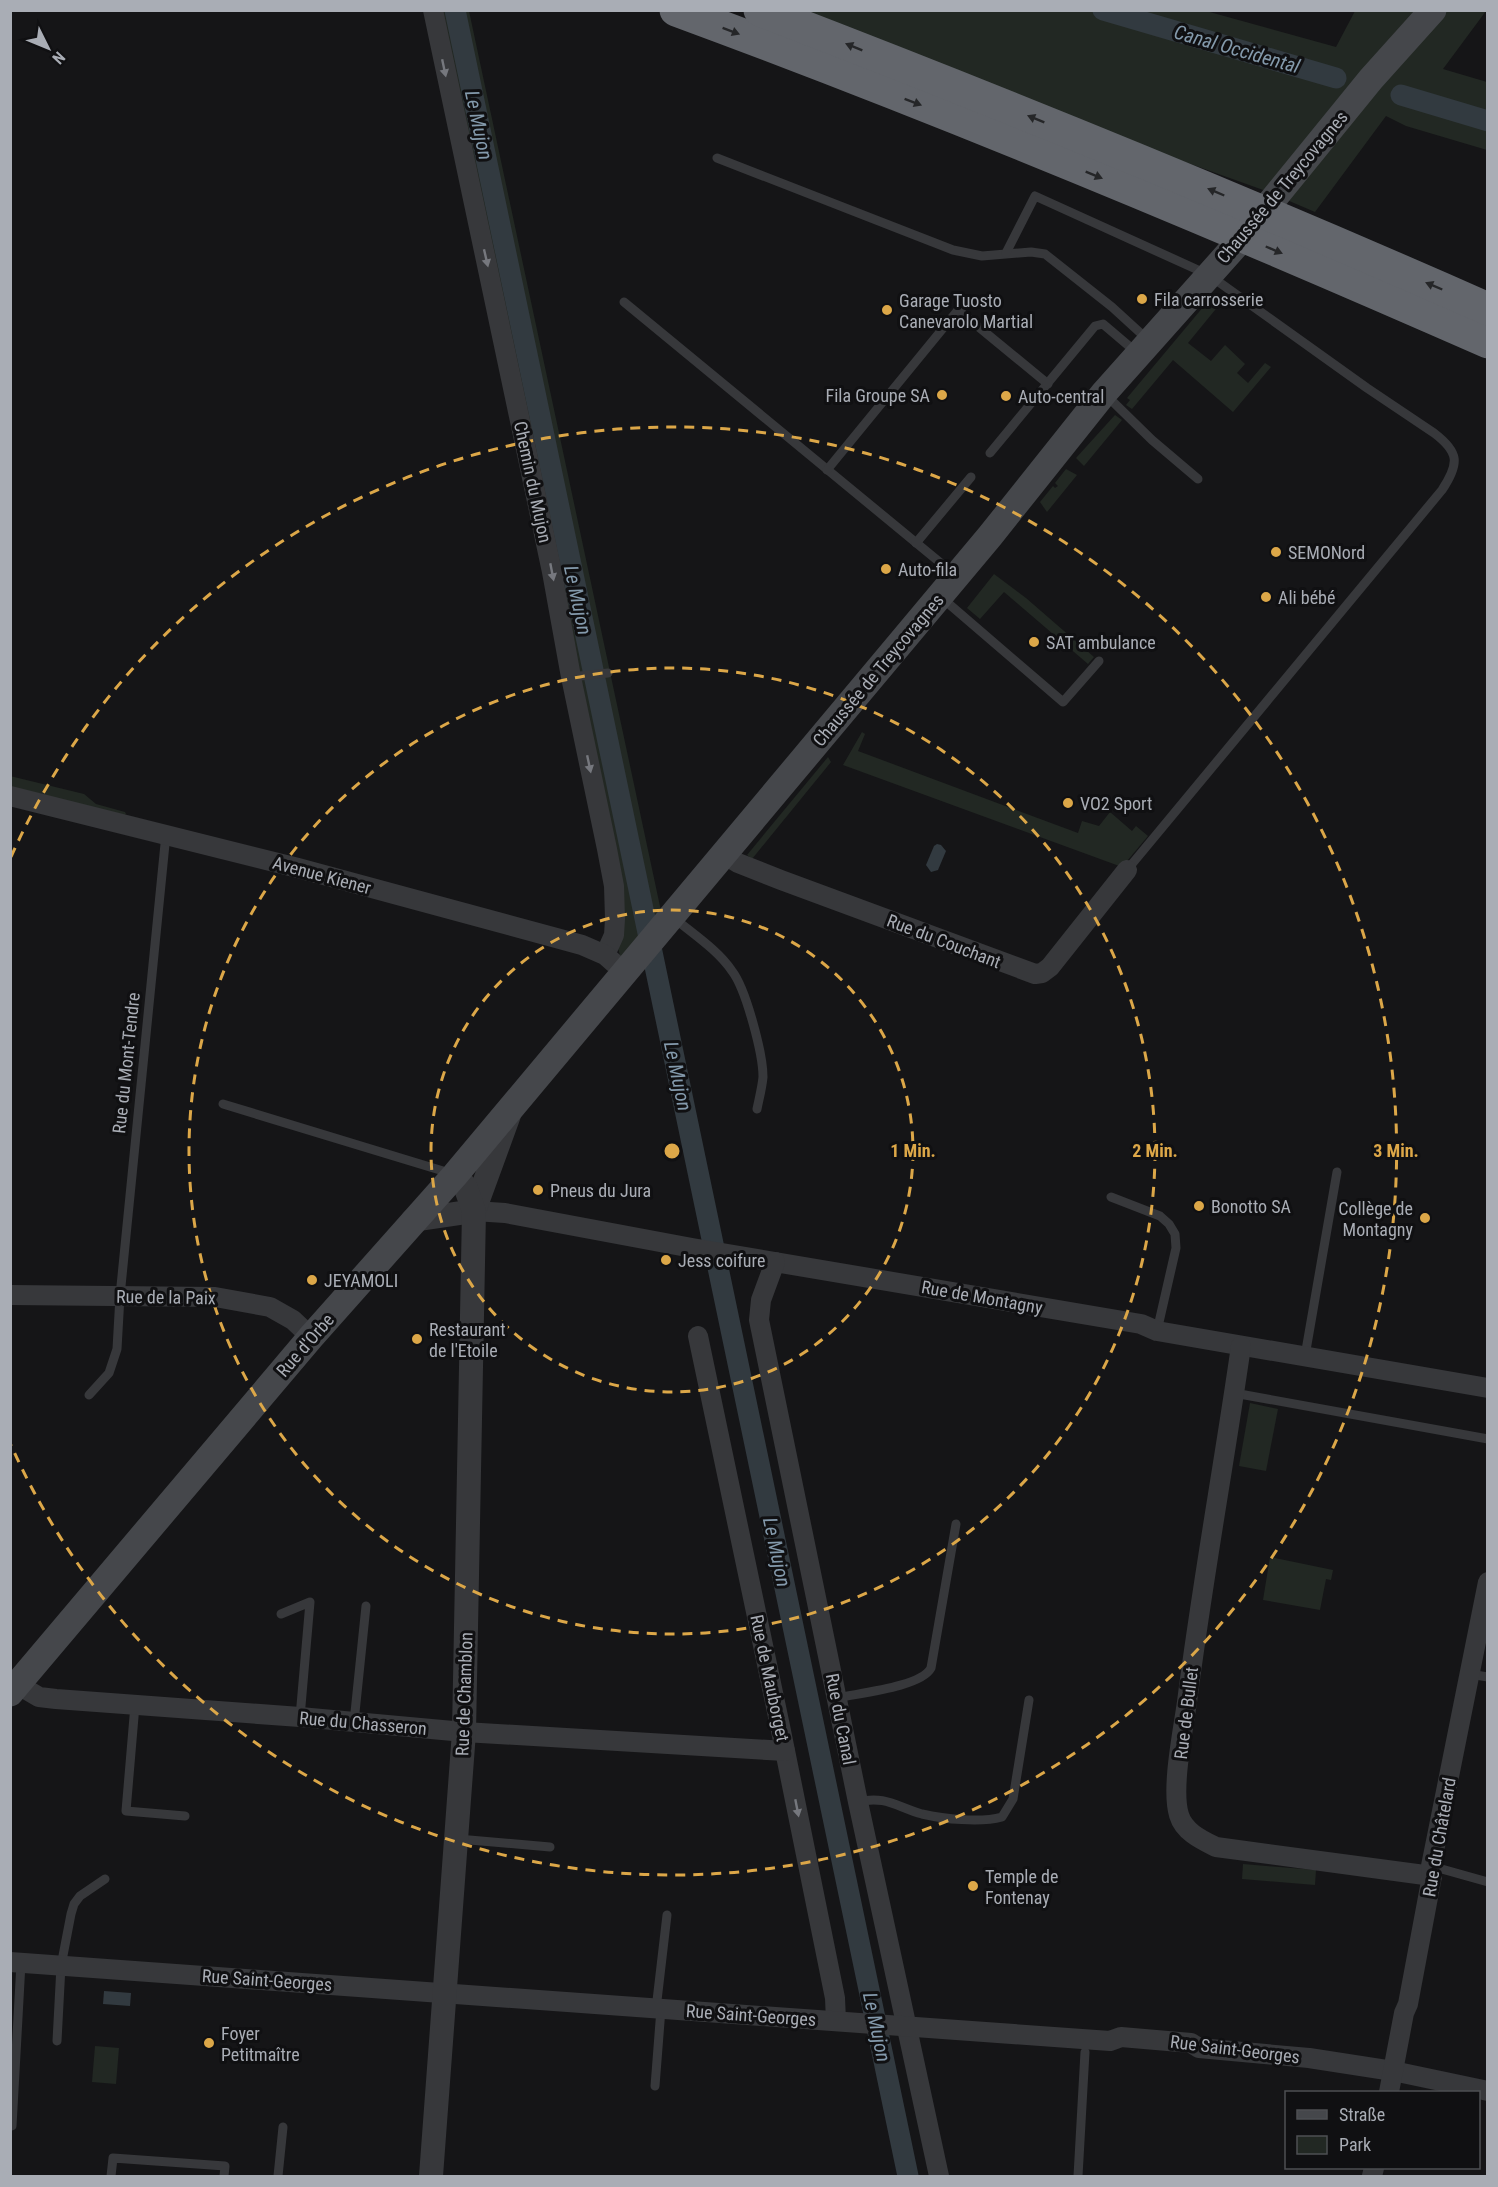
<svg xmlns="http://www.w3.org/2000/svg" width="1498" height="2187" viewBox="0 0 1498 2187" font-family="'Roboto Condensed',sans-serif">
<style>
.green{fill:#222823}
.water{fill:#323a40}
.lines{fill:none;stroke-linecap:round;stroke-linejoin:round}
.canal{stroke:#323a40;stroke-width:21}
.service{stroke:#37383b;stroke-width:9}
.minor{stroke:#37383b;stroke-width:20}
.tertiary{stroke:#37383b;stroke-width:24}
.secondary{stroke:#45474b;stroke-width:27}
.motorway-bridge{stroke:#63666c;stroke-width:33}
.oneway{fill:#252628}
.oneway2{fill:#76787e}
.ring{fill:none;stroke:#dca748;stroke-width:3;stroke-dasharray:10 8}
.poi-dot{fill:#dca748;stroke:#101012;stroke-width:2}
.labels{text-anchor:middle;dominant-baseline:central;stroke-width:6;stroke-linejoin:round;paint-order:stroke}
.street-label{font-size:18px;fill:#a9adb5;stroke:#101012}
.poi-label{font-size:18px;fill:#a9adb5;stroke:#101012;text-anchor:start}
.water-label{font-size:20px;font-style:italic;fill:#849aac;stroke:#101012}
.centre{fill:#dca748;stroke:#101012;stroke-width:3}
.ring-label{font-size:18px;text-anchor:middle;font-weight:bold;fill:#dca748;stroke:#101012;stroke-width:6;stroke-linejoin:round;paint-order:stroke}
</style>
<rect width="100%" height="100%" fill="#151517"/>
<!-- green -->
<g class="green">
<path d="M433,11h36l195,914 -39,47 -11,-37 1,-16z"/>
<path d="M763,11h443l130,36 19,-36h131l-43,58 44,13v68l-81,-24 -20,-10 -71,96 -49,-21z"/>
<path d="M1218,296l12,2 2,2 -2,3 -6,-4 -36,44 23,18 14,-16 20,19 -8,9 11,10 17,-20 6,4 -38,45 -60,-52 -41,49 -6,-4 4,-5 -3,-2 77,-92 3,3 2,-2 -2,-4z"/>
<path d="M1115,415l7,5 -38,46 -8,-8z"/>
<path d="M1066,469l11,6 -30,37 -7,-10 13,-16 2,2 3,-2 -3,-3z"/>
<path d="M994,574l32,24 68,59 -6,7 -84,-72 -24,27 -13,-11z"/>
<path d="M862,732l3,2 -7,17 220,82 4,-12 17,5 11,-14 22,19 4,-5 12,10 -26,31 -279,-102z"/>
<path d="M828,757l3,5 -79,97 -5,-4z"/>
<path d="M10,776l74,18 12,10 29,8 1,2 -3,2 -112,-29z"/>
<path d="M1250,1403l28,6 -12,62 -27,-5z"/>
<path d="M1270,1557l63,13 -2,10 -5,-1 -6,31 -57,-10z"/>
<path d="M1243,1864l73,6 -1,15 -73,-6z"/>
<path d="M95,2046l24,2 -3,36 -24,-2z"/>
</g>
<!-- water -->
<g class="water">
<path d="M937,844l4,1 5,6 -8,19 -7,2 -5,-7 8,-19z"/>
<path d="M104,1991l27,2 -1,13 -27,-2z"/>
</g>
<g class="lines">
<!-- canal -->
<g class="canal">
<path d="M455,10l453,2166"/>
<path d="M1103,10l233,68"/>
<path d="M1401,95l87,26"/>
</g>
<!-- service -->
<g class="service">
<path d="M717,158l236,92 29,6 49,-4 14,2 67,53 35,32"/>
<path d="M1006,253l29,-57 174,79 158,113 67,45c25,19 26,30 8,57l-315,380"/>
<path d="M624,302l330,272"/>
<path d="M1106,395l46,45 46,39"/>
<path d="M990,453l105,-127 8,-2 33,28"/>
<path d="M827,470l131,-160 90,74"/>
<path d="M916,543l55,-66"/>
<path d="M942,598l121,104 36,-41"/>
<path d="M571,677l37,-4"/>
<path d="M674,918c19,16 44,32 58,53 14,18 31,83 31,106 -1,11 -4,22 -6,32"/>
<path d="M223,1104l230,70"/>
<path d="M1111,1197l49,19 9,8 6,10 1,14 -19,83"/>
<path d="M1305,1356l32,-184"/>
<path d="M1234,1393l254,46"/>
<path d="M89,1395l20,-22 8,-24 3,-53 46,-462"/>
<path d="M281,1614l29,-12 -10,115"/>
<path d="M1469,1674l19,3"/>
<path d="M837,1698c22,-5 84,-11 94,-30l25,-144"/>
<path d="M135,1705l-9,106 59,5"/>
<path d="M354,1722l12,-116"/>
<path d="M858,1802c27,-7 39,5 64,12 22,5 58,9 80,3l11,-18 16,-99"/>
<path d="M458,1839l92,8"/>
<path d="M1431,1866l57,16"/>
<path d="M656,2009l11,-94"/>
<path d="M57,2041l4,-75 10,-52 3,-10 6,-8 25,-17"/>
<path d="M655,2086l6,-77"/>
<path d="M12,2126l9,-163"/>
<path d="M111,2176l2,-18 112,8 -1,10"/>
<path d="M278,2176l5,-49"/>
<path d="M1078,2176l7,-124"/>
</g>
<!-- minor -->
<g class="minor">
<path d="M433,10l119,562 19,105 36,172 7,37 1,33 -1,16 -9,20"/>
<path d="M10,796l288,72 284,77 23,10 9,8"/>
<path d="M723,854l15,9 43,17 254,94 7,-1 8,-6 77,-97"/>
<path d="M474,1211l31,2 187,35 449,76 16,7 331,57"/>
<path d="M775,1262l-14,38 -2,20 99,482 81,374"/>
<path d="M10,1295l205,2 55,10 23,13 18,17"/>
<path d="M698,1336l82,390 55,272 1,23"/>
<path d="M1241,1346c-17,119 -39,237 -54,356 -4,29 -16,87 -8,113 5,17 23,25 37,32l216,29"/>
<path d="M10,1680l29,17 17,2 244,18 164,15 321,19"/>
<path d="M10,1962l1100,79 11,-4 70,6 8,5 110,10 84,13 95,20"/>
<path d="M1389,2092l15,-79 4,-9 24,-128 -1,-10 57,-284"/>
<path d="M1372,2176l2,-8"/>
</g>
<!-- tertiary -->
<g class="tertiary">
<path d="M474,1211l35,-96"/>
<path d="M413,1220l61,-9"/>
<path d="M431,2176l33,-444 10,-521 -9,-25 -10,-11"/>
</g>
<!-- secondary -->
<path class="secondary" d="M10,1693l301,-356 144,-162 535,-639 114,-143 132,-148 135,-166 62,-69"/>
<!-- motorway-bridge -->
<g class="motorway-bridge">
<path d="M676,10c274,101 544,214 812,332"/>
<path d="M760,10c245,94 488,193 728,299"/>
</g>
</g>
<!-- one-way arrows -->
<defs><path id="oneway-solid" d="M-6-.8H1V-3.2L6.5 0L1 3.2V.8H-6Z" transform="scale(1.5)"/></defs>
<g class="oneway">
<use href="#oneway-solid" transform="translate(731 31) rotate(21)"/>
<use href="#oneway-solid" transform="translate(854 47) rotate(-158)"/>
<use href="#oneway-solid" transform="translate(913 102) rotate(21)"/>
<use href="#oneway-solid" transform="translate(1036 119) rotate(-158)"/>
<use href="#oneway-solid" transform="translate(1094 175) rotate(22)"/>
<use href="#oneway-solid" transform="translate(1216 192) rotate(-157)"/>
<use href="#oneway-solid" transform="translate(1274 250) rotate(23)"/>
<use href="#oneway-solid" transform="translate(1434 286) rotate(-157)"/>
</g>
<g class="oneway2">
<use href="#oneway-solid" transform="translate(444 68) rotate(78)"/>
<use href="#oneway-solid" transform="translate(486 258) rotate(77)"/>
<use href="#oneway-solid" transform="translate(552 572) rotate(79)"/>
<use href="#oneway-solid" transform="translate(589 764) rotate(78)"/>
<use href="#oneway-solid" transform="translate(797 1808) rotate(79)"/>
</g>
<!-- distance rings -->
<g class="ring">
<circle cx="672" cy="1151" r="241"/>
<circle cx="672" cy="1151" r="483"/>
<path d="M11 857A724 724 0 1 1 11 1445"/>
</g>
<!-- markers -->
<g class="poi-dot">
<circle cx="1142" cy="299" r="6"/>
<circle cx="887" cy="310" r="6"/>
<circle cx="942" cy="395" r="6"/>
<circle cx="1006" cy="396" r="6"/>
<circle cx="1276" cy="552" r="6"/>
<circle cx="886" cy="569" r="6"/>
<circle cx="1266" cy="597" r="6"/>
<circle cx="1034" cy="642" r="6"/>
<circle cx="1068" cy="803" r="6"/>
<circle cx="538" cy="1190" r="6"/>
<circle cx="1199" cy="1206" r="6"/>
<circle cx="1425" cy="1218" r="6"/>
<circle cx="666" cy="1260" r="6"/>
<circle cx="312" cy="1280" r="6"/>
<circle cx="417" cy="1339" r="6"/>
<circle cx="973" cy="1886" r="6"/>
<circle cx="209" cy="2043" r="6"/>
</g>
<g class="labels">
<!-- street labels -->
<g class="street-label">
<text transform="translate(1282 187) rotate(-50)">Chaussée de Treycovagnes</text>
<text transform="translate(533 482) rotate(78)">Chemin du Mujon</text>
<text transform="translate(878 670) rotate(-50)">Chaussée de Treycovagnes</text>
<text transform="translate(322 875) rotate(15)">Avenue Kiener</text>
<text transform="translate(944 941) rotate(21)">Rue du Couchant</text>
<text transform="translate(126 1063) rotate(-84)">Rue du Mont-Tendre</text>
<text transform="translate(166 1297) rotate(1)">Rue de la Paix</text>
<text transform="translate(982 1297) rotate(10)">Rue de Montagny</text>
<text transform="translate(305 1345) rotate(-49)">Rue d'Orbe</text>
<text transform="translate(770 1678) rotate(78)">Rue de Mauborget</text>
<text transform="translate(464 1694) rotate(-88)">Rue de Chamblon</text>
<text transform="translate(1186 1713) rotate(-83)">Rue de Bullet</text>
<text transform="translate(841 1719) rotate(79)">Rue du Canal</text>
<text transform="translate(363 1723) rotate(5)">Rue du Chasseron</text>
<text transform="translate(1439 1837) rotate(-80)">Rue du Châtelard</text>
<text transform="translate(267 1980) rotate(4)">Rue Saint-Georges</text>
<text transform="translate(751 2015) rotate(4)">Rue Saint-Georges</text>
<text transform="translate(1235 2049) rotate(7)">Rue Saint-Georges</text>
</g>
<!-- poi labels -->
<g class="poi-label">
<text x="1154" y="299">Fila carrosserie</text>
<text x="899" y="300">Garage Tuosto<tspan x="899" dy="21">Canevarolo Martial</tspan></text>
<text x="930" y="395" text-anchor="end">Fila Groupe SA</text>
<text x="1018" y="396">Auto-central</text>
<text x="1288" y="552">SEMONord</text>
<text x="898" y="569">Auto-fila</text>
<text x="1278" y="597">Ali bébé</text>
<text x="1046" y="642">SAT ambulance</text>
<text x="1080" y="803">VO2 Sport</text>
<text x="550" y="1190">Pneus du Jura</text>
<text x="1211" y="1206">Bonotto SA</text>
<text x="1413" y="1208" text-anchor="end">Collège de<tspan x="1413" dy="21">Montagny</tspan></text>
<text x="678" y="1260">Jess coifure</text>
<text x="324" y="1280">JEYAMOLI</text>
<text x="429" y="1329">Restaurant<tspan x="429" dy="21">de l'Etoile</tspan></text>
<text x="985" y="1876">Temple de<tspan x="985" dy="21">Fontenay</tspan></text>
<text x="221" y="2033">Foyer<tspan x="221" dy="21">Petitmaître</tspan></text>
</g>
<!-- water labels -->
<g class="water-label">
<text transform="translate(1237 49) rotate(16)">Canal Occidental</text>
<text transform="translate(479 125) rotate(78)">Le Mujon</text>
<text transform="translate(578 600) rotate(78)">Le Mujon</text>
<text transform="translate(678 1076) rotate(78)">Le Mujon</text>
<text transform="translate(777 1552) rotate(78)">Le Mujon</text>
<text transform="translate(877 2027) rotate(78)">Le Mujon</text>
</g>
</g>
<circle cx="672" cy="1151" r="9" class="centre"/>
<g class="ring-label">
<text x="913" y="1157">1 Min.</text>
<text x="1155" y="1157">2 Min.</text>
<text x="1396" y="1157">3 Min.</text>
</g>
<!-- border -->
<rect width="1498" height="2187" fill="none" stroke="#a9adb5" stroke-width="24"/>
<!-- legend -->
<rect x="1285" y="2091" width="195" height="78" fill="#101012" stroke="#4d4f53" stroke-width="1.5"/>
<rect x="1297" y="2110" width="30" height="9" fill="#45474b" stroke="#4d4f53" stroke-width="1.5"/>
<text x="1339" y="2121" font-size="18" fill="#a9adb5">Straße</text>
<rect x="1297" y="2136" width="30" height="18" fill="#222823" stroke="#4d4f53" stroke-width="1.5"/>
<text x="1339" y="2151" font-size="18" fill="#a9adb5">Park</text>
<!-- north arrow -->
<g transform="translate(48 48) rotate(133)" stroke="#101012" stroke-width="4.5" paint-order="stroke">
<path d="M0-4.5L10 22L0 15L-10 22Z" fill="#a9adb5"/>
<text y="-9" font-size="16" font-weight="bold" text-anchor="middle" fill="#a9adb5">N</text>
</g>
</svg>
